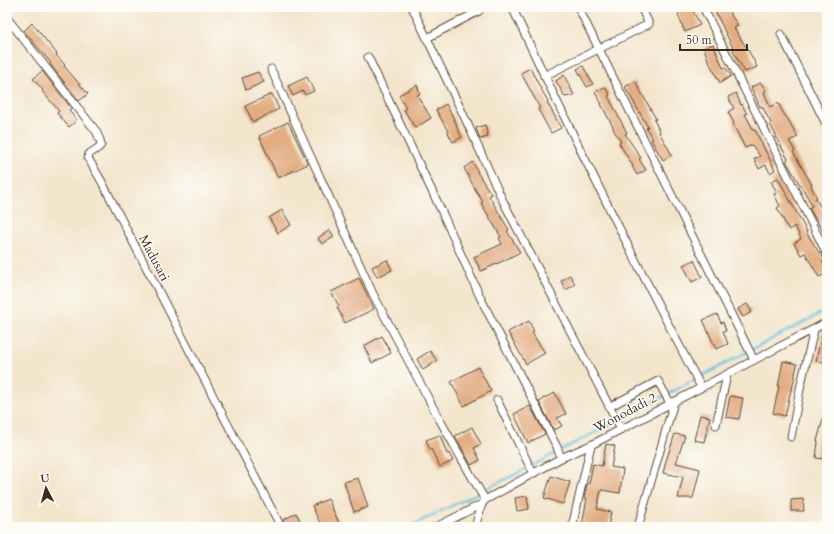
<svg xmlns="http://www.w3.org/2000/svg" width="834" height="534" viewBox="0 0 834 534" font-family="Cardo,serif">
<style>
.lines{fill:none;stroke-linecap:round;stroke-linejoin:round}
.stream{stroke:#5cbada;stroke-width:2.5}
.building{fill:#e3ad83}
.street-casing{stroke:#574638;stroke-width:9}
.street{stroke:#fff;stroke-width:7}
.labels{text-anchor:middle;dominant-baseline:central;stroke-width:3;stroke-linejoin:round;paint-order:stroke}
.street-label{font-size:13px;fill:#3b2a1e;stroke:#fdfcf7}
</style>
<rect width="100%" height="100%" fill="#fdfcf7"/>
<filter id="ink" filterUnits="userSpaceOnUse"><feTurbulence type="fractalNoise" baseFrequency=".025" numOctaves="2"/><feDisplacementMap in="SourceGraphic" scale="8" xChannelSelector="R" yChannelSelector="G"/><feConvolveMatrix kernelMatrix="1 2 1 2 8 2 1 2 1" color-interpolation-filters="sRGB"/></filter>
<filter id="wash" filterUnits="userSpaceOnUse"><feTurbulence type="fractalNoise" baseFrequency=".012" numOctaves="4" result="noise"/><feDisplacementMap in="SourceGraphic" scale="16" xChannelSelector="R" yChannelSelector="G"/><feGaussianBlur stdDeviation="0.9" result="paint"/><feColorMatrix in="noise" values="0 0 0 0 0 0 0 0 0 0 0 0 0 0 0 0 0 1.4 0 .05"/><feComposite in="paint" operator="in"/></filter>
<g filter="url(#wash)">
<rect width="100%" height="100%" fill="#f3e5cc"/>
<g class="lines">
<!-- stream -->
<path class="stream" d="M409,527l107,-53 311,-164"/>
</g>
<g id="blocks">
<!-- building -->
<g class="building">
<path d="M676,7h15l9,18 -15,7 -7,-17 1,-1z"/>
<path d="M713,7h13l12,19 -4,2 17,27 6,12 -12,5 -12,-21 1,-1z"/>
<path d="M32,23l25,31 -1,1 9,10 -1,1 24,28 -9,7 -29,-37 1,-1 -27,-32z"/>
<path d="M713,44l10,24 2,-1 6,9 -11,7 -12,-23 -4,-12z"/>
<path d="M583,66l10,18 -6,3 -10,-18z"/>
<path d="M530,68l11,21 7,12 -1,1 14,26 -10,5 -13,-24 2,-1 -19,-35z"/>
<path d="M42,71l29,37 -2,2 2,2h-1l7,8 -8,7 -12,-14 2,-2 -17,-20 1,-1 -10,-11z"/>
<path d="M258,72l6,10 -18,8 -4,-12z"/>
<path d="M564,75l10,20 -9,2 -9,-16z"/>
<path d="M307,77l7,14 -9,4 -2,-4 -10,5 -5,-10z"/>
<path d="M635,81l21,38 -2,1 6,12h-1l13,23 -9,5 -12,-20 2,-1 -7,-11 2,-1 -23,-40z"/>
<path d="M761,83l5,8 -2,1 6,15 8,-4 7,13h1l12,21 -9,4 6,10 -2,1 19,33 -1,1 6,12h-2l12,19v21l-18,-30 3,-2 -8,-16h-1l-17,-29 2,-2 -12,-22h1l-7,-13 1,-1 -9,-17 -2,1 -9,-20z"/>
<path d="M417,85l3,9 -3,1 14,23 -16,10 -11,-18 2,-1 -7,-14z"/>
<path d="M605,87l5,8 -2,1 19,37 -2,1 16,24 -2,1 7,11 -9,5 -5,-9h1l-14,-23 2,-1 -8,-13h1l-13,-25h1l-7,-12z"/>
<path d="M736,93l5,12 1,-1 5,10h-2l9,17 1,-1 20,40 -5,3 -4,-8 -7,4 -5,-10 6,-3 -8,-11 -7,3 -12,-24 1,-1 -6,-11 6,-4 -6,-11z"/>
<path d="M272,94l7,15 -26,13 -8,-16z"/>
<path d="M446,104l11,21 -1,1 6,11 -9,5 -5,-9h1l-13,-23z"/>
<path d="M288,122l20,42 -30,14 -19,-42z"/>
<path d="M485,125l3,12 -8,2 -4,-11z"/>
<path d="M473,162l5,10h-1l14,22 -2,2 20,34 -2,1 13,21 -15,8 -24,11 -7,-14 28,-13 -3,-6 2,-1 -20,-34 2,-1 -8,-13 -11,-21z"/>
<path d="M778,178l29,54h-1l14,22 1,-1 4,7 -3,2 5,11 -8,4 -14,-24 -4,2 -7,-12 7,-4 -6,-13 -6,4 -12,-22 3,-2 -6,-12 3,-1 -6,-12z"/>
<path d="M282,210l9,15 -13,8 -9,-15z"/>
<path d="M330,230l4,7 -12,7 -4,-6z"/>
<path d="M387,260l5,10 -15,7 -5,-10z"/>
<path d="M694,260l8,17 -10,5 -9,-17z"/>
<path d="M570,275l5,9 -9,6 -5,-9z"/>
<path d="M359,278l15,31 -29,14 -8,-16 2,-1 -8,-14z"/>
<path d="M747,304l5,8 -9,5 -5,-8z"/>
<path d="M717,314l4,9 2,-1 3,9h-3l5,13 -12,5 -13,-29z"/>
<path d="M529,321l5,11 -2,1 13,20 -19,11 -18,-32z"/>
<path d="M827,328v35l-11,-2 7,-31z"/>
<path d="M382,336l9,17 -19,10 -8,-17z"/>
<path d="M430,351l7,10 -14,9 -6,-11z"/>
<path d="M783,361l14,3 -5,26 -1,-1 -6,27 -12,-3 6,-26h-1z"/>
<path d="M478,367l13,24 -27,15 -13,-24z"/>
<path d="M555,393l11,21 -9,4 5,8 -8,4 -15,-28 4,-2 -1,-1z"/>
<path d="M730,396l13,2 -4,21 -13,-2z"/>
<path d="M530,406l15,28 -17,9 -14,-29z"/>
<path d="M825,412l2,1v41h-1l-1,5 -9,-1 2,-16 -1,-1z"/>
<path d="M700,415l10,2 -6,25 -10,-2z"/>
<path d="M472,427l9,17 -7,4 6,12 -9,5 -16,-29z"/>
<path d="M675,434l10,2 -9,27 24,6 -7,29h-15l5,-21 -20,-4 3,-12z"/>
<path d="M440,435l7,19 2,-1 4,8 -13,6 -9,-18 -1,1 -4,-10z"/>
<path d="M606,444l9,2 -4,21 12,2 -3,24 -19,-3 -4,19 14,3 -3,15 -26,-1 5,-28h-3l3,-14h2l4,-20 9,2z"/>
<path d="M551,476l19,6 -7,22 -19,-6z"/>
<path d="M358,478l10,29 -14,5 -10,-30z"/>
<path d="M527,496l2,13 -12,2 -2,-13z"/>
<path d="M328,499l12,26 -5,2h-13l-10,-21z"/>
<path d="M803,499l1,12h-13v-11z"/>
<path d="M296,513l8,14h-17l-4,-7z"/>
</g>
</g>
</g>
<g filter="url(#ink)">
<use href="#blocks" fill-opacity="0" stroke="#574638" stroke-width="1"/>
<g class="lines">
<defs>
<g id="street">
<path d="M412,7l52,109 38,83 119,230"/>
<path d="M512,7c60,128 123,255 189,380"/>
<path d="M578,7l176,353"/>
<path d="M703,7l124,247"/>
<path d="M7,18l89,113 4,9 1,5 -3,3 -9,6 -1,4 14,24 179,345"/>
<path d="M781,34l46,92"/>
<path d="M427,38l52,-27"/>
<path d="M368,57l74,155 39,87 76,148 4,11"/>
<path d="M271,69l102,225 64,121 48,85"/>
<path d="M544,76l105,-52 -8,-17"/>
<path d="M497,400l36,73"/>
<path d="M609,407l49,-26 12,22"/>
<path d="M716,425l11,-50"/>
<path d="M791,437l10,-53 13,-54"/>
<path d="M436,527l46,-23 3,-4 76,-42 30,-13 236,-123"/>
<path d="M475,527l7,-23"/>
<path d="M572,527l19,-82"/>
<path d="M638,527l36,-125"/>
</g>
</defs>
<!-- street casing -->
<use href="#street" class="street-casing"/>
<!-- street -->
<use href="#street" class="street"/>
</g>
</g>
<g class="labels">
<!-- street labels -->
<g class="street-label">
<text transform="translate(154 258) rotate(62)">Madusari</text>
<text transform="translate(625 413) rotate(-28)">Wonodadi 2</text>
</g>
</g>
<!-- margin -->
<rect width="834" height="534" fill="none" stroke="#fdfcf7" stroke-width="24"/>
<!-- north arrow -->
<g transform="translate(46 488) rotate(354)" stroke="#fdfcf7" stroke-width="3" paint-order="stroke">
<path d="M0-3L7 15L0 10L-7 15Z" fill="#3b2a1e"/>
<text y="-6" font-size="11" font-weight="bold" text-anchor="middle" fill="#3b2a1e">U</text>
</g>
<!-- scale -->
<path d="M680 44v6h67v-6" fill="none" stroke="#3b2a1e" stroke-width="2"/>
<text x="686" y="44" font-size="12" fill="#3b2a1e" stroke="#fdfcf7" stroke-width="3" paint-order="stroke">50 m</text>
</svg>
